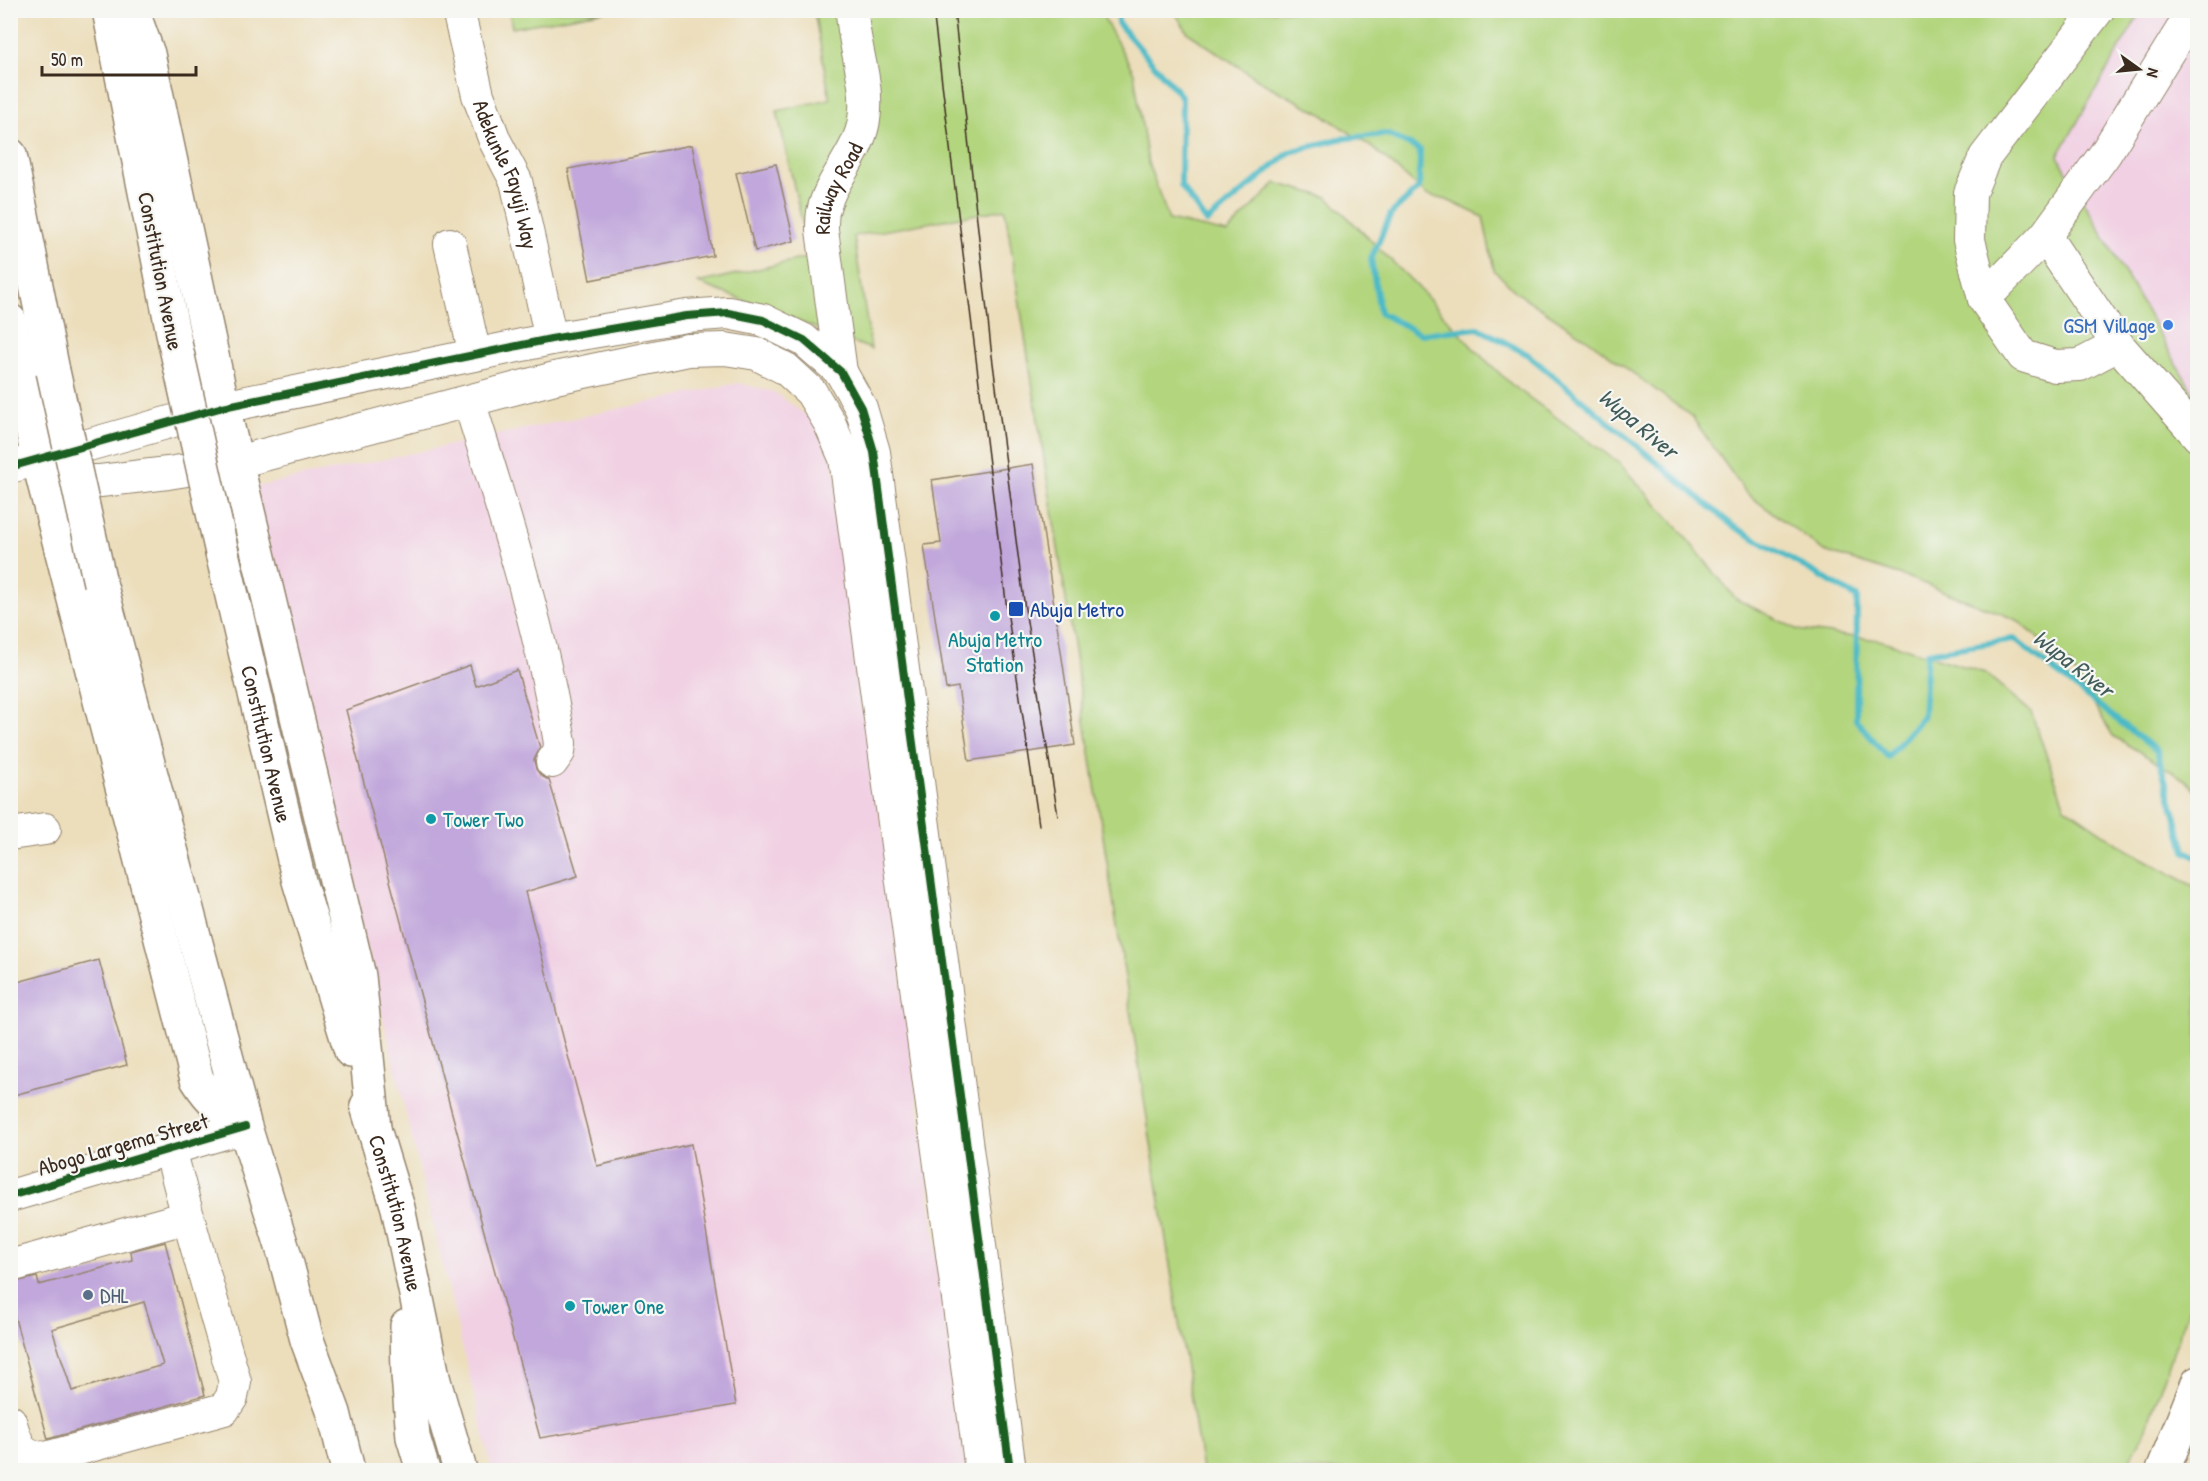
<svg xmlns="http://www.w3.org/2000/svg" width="2208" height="1481" viewBox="0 0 2208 1481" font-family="'Patrick Hand',sans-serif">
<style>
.built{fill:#f1d0e3}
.green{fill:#b2d57e;stroke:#76804e;stroke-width:1.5}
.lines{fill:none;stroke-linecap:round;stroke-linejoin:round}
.stream{stroke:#4cbac6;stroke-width:6}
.building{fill:#c1a7db;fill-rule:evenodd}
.minor-casing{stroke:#94846c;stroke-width:34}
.major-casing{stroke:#94846c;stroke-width:36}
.minor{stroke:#fff;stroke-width:32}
.major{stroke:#fff;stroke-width:33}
.tram{stroke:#3b2a1e;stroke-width:1.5}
.major-bridge-casing{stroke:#94846c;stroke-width:36;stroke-linecap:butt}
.major-bridge{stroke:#fff;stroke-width:33}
.cycleway-casing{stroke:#f6f6f2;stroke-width:11}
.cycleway{stroke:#1b5e20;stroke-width:8}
.shop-dot{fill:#3f7fe0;stroke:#f6f6f2;stroke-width:2}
.transit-dot{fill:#1a4fb4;stroke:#f6f6f2;stroke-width:2}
.culture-dot{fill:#0f9aa8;stroke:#f6f6f2;stroke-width:2}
.service-dot{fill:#5c6f8a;stroke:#f6f6f2;stroke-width:2}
.labels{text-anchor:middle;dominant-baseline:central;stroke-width:4.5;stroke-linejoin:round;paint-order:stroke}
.street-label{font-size:22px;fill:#3b2a1e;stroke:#f6f6f2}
.shop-label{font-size:22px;fill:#366cbe;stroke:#f6f6f2;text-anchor:end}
.transit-label{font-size:22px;fill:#164399;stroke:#f6f6f2;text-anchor:start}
.culture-label{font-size:22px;fill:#0d838f;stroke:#f6f6f2;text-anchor:start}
.service-label{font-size:22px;fill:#4e5e75;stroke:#f6f6f2;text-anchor:start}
.water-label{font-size:24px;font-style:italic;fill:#415c59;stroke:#f6f6f2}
</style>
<rect width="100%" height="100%" fill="#f6f6f2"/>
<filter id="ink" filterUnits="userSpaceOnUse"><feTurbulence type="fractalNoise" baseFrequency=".0167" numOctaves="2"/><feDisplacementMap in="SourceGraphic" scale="12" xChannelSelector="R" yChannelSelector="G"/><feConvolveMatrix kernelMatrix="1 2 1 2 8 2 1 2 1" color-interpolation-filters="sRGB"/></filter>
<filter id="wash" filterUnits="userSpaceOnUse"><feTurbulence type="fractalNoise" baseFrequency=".008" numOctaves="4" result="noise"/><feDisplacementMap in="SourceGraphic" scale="24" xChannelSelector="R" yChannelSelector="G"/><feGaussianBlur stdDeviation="1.35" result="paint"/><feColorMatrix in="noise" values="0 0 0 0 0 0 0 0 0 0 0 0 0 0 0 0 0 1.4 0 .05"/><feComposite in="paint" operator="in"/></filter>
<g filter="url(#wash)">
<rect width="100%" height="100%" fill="#ecdebb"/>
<!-- built -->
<g class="built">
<path d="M2127,11h70v420l-163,-303z"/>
<path d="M738,383l36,9 40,29 20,39 132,1010h-474l-237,-983z"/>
</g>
<!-- green -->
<g class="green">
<path d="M509,11v-1l97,1 -94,17z"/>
<path d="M814,11h286l34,62 14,90 21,57 58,13 49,-50 51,14 90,89 57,63 38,36 107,78 59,65 58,71 62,31 81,10 106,33 46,39 34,95 64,44 68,37v398l-53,148 -20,36h-922l-197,-1261 -151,27 17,113 -173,-66 112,-26 -33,-146 53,-12z"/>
<path d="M1174,11h967l-83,145 139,244v393l-11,-13 -73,-44 -43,-71 -53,-45 -105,-41 -88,-28 -78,-58 -54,-76 -105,-78 -71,-47 -22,-22 -11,-53 -36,-17 -20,-5 -54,-47 -53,-35 -55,-29 -77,-51z"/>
</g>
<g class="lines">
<!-- stream -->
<path class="stream" d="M1118,10v13l64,74 -1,89 26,36 83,-70 49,-13 48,-5 33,16 -1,38 -28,26 -20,45 9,54 41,21 57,-6 49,26 206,172 124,71 -1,123 32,37 35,-41 4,-63 87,-14 143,112 28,100 13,7"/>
</g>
<g id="blocks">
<!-- building -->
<g class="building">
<path d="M692,145l21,111 -123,24 -22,-111z"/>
<path d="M776,164l18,77 -39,10 -19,-78z"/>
<path d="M1033,464l42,281 -106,16 -11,-74 -12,2 -22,-144 17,-2 -9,-63z"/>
<path d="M470,665l6,21 41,-16 23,78 -6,12 2,9 5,7 8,4 29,96 -53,16 72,274 94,-22 45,261 -196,33 -97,-358 -88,-331h1l-10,-39z"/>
<path d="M99,960l28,105 -117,31v-112z"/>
<path d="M165,1242l40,153 -157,44 -38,-139v-17l27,-6 2,8 93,-25 -1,-9zM144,1302l19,63 -91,26 -20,-62z"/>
</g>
</g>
</g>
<g filter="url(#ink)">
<use href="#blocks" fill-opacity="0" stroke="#94846c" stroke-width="1.5"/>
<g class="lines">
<defs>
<g id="minor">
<path id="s1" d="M458,10l20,85 17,46 21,40 35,158"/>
<path d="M2098,10l-113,147 -15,36 -1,47 15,59 39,57 32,10 25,-1 38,-20"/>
<path d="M2045,236l73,109 80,91"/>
<path d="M450,244l25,111"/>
<path d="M1984,299l61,-63 60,-82 89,-144"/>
<path id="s2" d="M841,372l-19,-142c0,-6 0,-12 1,-18 7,-33 36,-58 41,-92 6,-37 -11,-73 -12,-110"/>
<path d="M469,401c35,113 72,226 91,342l-1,9 -7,10"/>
<path d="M10,467l213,-60 328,-68 136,-23 41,-3 35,7 41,20 37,32 20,36 13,44 136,1018"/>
<path d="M52,481h48l68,-8 69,-11 318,-84 133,-28 37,-1 32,5 29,15 25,23 18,30 16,36 136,1012"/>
<path d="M10,834l35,-5"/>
<path d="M10,1196l235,-69"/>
<path d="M10,1266l178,-49"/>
<path d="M10,1421c8,24 8,34 36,37l178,-49 8,-12 3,-15 -47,-165 -18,-68"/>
</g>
<g id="major">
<path d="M109,10l66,333"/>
<path d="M132,10l16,44 75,353 136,569 15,152"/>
<path d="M10,155l43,216"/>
<path d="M10,321l28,138 159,620c14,22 21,28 45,37"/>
<path id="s3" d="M222,553l77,328 52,170"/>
<path d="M100,583l145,544 39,126 23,87 27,73 14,57"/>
<path id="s4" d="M367,1106l31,102 36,173 26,89"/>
<path d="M407,1326l1,49 5,62 10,33"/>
<path d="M2163,1470l35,-87"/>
</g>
</defs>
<!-- minor casing -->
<use href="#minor" class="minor-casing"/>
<!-- major casing -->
<use href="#major" class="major-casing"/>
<!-- minor -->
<use href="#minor" class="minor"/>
<!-- major -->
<use href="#major" class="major"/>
<!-- tram -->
<g class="tram">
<path d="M933,10l74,600 32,215"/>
<path d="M954,10l37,338 34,261 33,207"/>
</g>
<defs>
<g id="major-bridge">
<path d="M175,343l47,210"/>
<path d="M53,371l47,212"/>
</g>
</defs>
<!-- major-bridge casing -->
<use href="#major-bridge" class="major-bridge-casing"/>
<!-- major-bridge -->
<use href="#major-bridge" class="major-bridge"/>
<defs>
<g id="cycleway">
<path d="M10,467l213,-60 328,-68 136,-23 41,-3 35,7 41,20 37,32 20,36 13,44 136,1018"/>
<path d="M10,1196l235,-69"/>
</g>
</defs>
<!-- cycleway casing -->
<use href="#cycleway" class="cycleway-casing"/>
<!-- cycleway -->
<use href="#cycleway" class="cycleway"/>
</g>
</g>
<!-- markers -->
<circle class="shop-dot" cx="2168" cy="325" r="6"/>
<rect class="transit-dot" x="1008" y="601" width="16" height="16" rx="3"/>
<g class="culture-dot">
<circle cx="995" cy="616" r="6"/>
<circle cx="431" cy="819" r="6"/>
<circle cx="570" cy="1306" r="6"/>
</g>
<circle class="service-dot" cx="88" cy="1295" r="6"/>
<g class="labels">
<!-- street labels -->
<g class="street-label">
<text stroke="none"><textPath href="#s1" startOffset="172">Adekunle Fayuji Way</textPath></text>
<text stroke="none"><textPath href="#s2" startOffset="188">Railway Road</textPath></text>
<text transform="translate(161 271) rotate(79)">Constitution Avenue</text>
<text stroke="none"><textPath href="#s3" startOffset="196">Constitution Avenue</textPath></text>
<text transform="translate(123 1144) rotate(-16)">Abogo Largema Street</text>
<text stroke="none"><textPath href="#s4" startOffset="111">Constitution Avenue</textPath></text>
</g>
<!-- shop labels -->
<g class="shop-label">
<text x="2156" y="325">GSM Village</text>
</g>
<!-- transit labels -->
<g class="transit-label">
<text x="1030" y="609">Abuja Metro</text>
</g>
<!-- culture labels -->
<g class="culture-label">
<text x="995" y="639" text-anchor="middle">Abuja Metro<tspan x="995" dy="25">Station</tspan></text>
<text x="443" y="819">Tower Two</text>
<text x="582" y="1306">Tower One</text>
</g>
<!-- service labels -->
<g class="service-label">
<text x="100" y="1295">DHL</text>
</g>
<!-- water labels -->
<g class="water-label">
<text transform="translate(1639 423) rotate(40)">Wupa River</text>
<text transform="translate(2074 663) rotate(38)">Wupa River</text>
</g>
</g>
<!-- margin -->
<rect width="2208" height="1481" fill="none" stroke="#f6f6f2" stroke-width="36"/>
<!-- north arrow -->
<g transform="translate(2139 69) rotate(105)" stroke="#f6f6f2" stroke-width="4.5" paint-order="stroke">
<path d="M0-4.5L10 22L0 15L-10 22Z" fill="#3b2a1e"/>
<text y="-9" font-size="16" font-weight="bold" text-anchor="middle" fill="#3b2a1e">N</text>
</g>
<!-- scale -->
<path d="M42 66v9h154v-9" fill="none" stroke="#3b2a1e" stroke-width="3"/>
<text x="51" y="66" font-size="18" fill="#3b2a1e" stroke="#f6f6f2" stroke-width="4.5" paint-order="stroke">50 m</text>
</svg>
